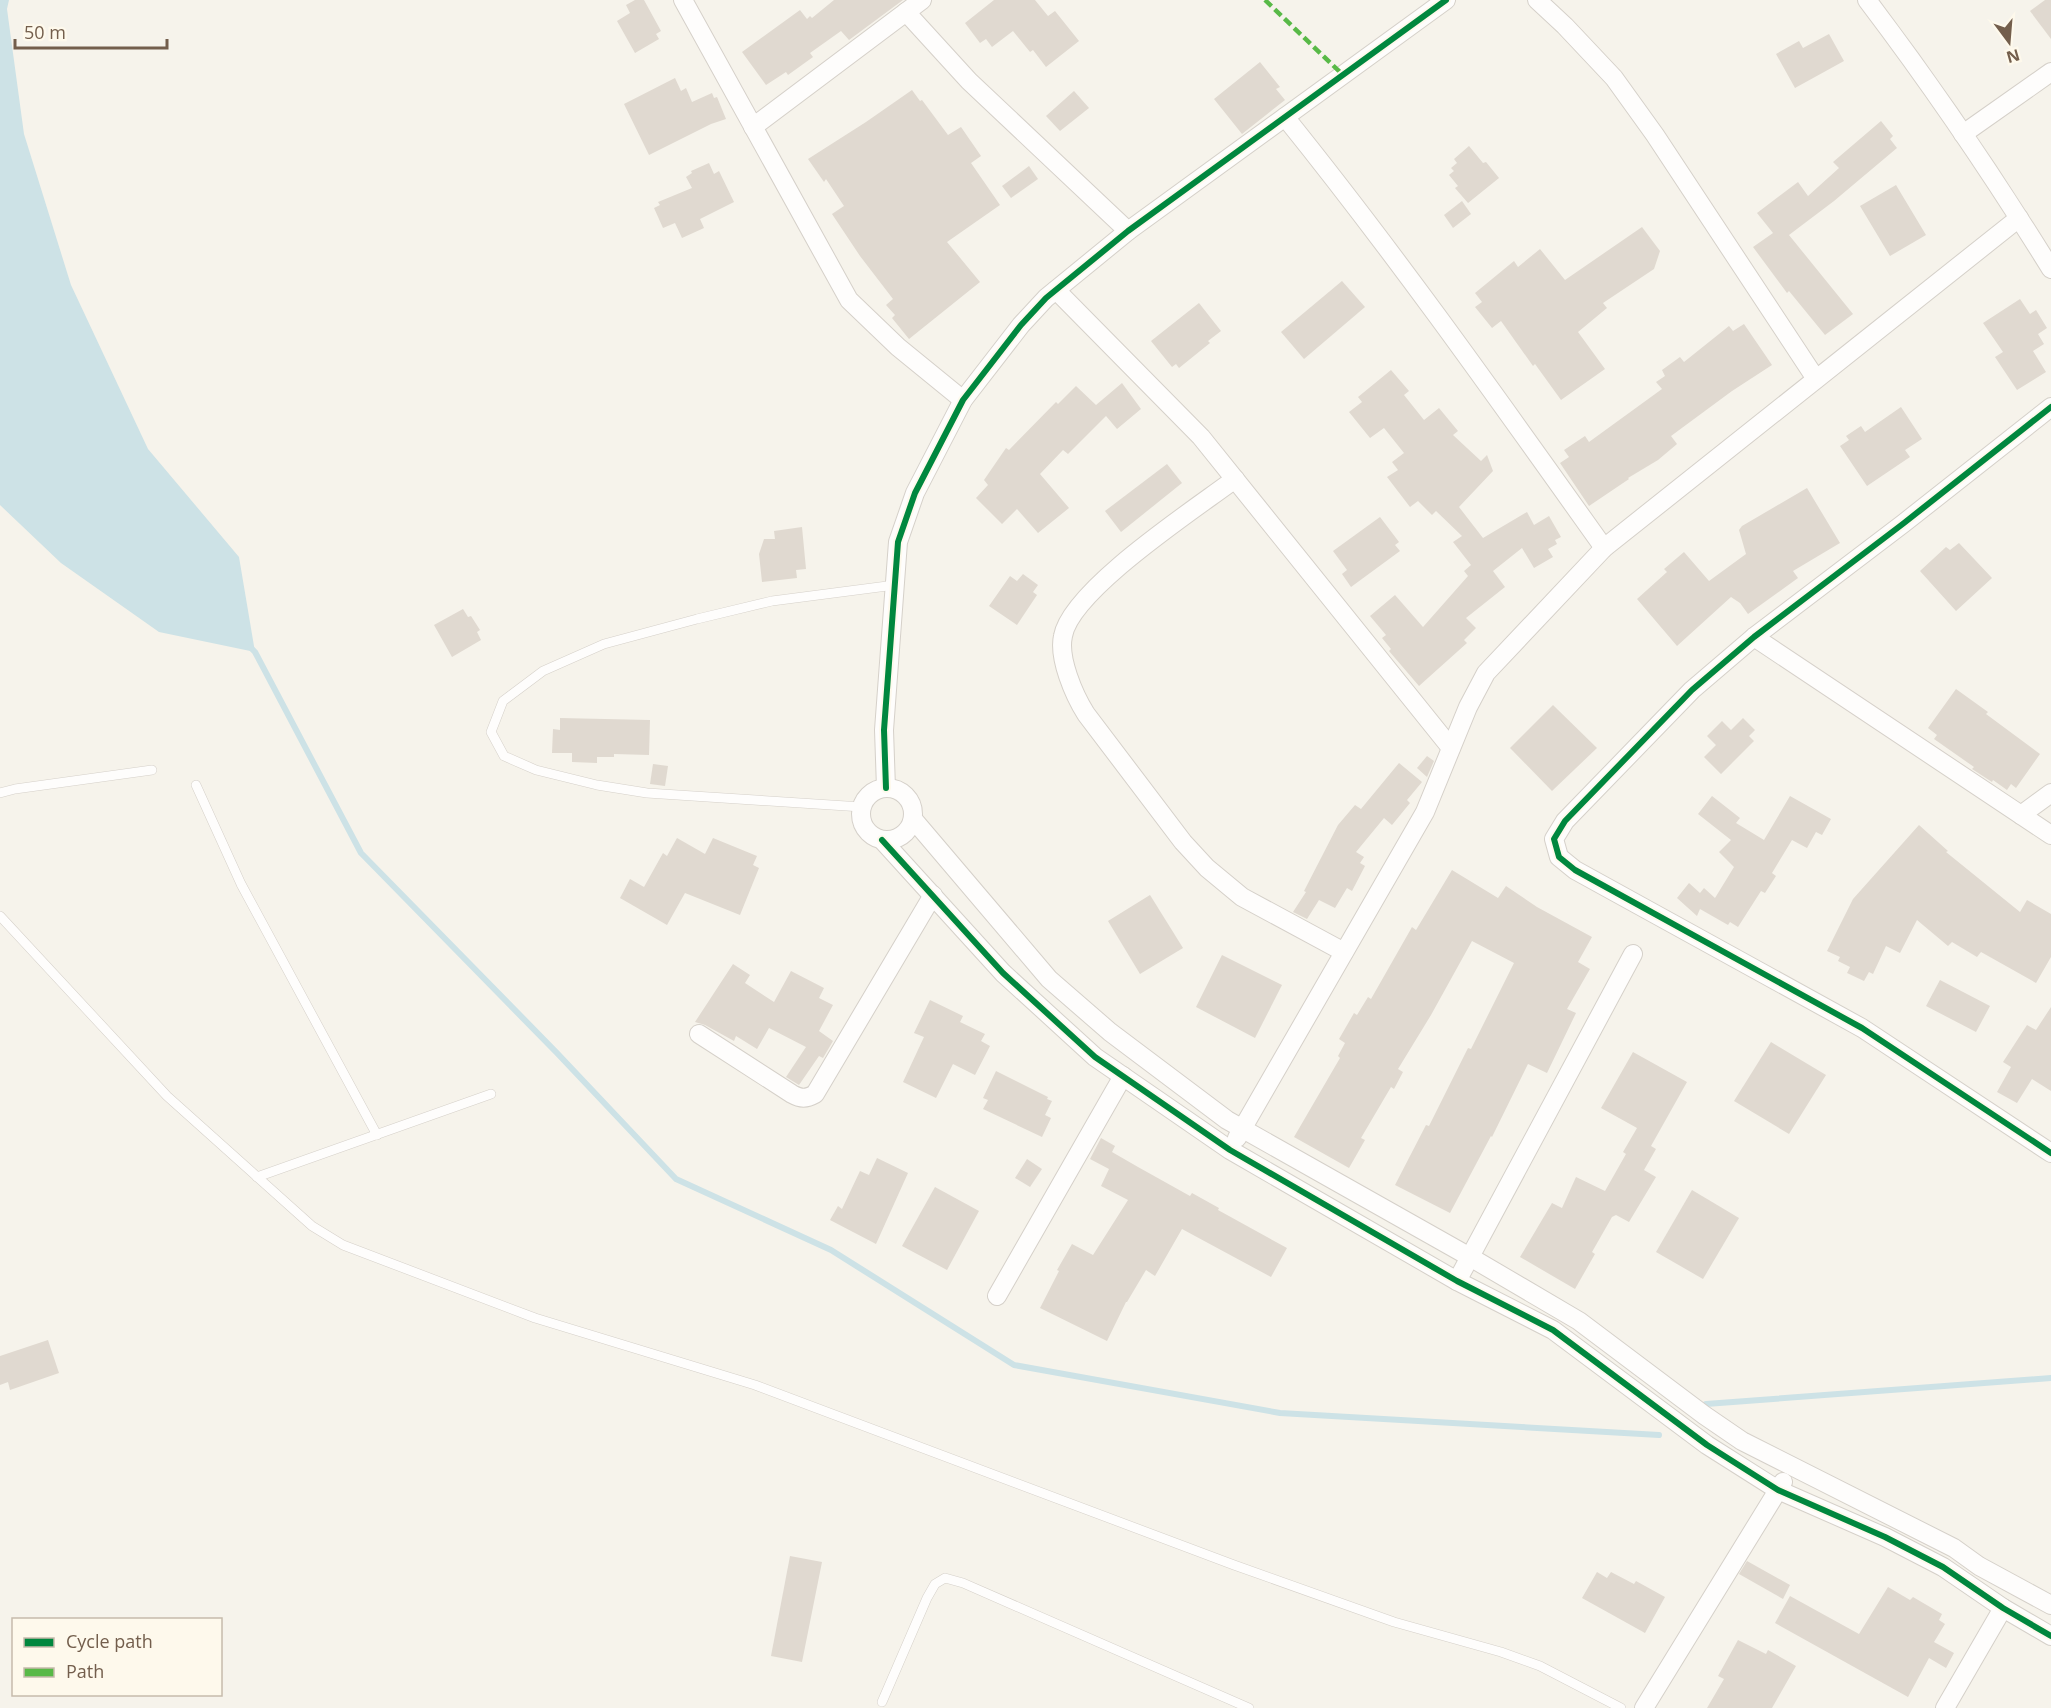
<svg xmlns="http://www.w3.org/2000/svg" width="2051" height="1708" viewBox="0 0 2051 1708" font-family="'Open Sans',sans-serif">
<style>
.water{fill:#cde2e6}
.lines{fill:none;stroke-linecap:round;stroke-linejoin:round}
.stream{stroke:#cde2e6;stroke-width:6}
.building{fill:#e0d9d0}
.lane-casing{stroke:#d5d0c9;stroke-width:10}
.street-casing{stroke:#d5d0c9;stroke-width:20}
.lane{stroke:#fefdfc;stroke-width:9}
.street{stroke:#fefdfc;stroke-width:18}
.quiet{stroke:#58b947;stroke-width:4.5;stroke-dasharray:9 4.5;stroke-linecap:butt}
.cycleway-casing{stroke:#fef9ec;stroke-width:10}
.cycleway{stroke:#00873e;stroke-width:6}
</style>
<rect width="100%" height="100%" fill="#f6f3eb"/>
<!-- water -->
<path class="water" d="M0,0h9l-2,9 17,125 47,151 77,164 91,108 16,95 -96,-20 -98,-69 -61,-58z"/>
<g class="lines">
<!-- stream -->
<g class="stream">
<path d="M250,647l5,5 106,201 196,200 119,126 155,71 183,115 266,48 379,22"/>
<path d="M1706,1404l345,-26"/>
</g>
</g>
<!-- building -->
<g class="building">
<path d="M635,0h9l17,31 -5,3 3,5 -24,14 -18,-32 13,-8 -4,-8z"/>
<path d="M834,0h69l-54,40 -8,-9 -31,22 3,4 -25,18 -2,-3 -20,13 -24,-33 58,-42 7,9 3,-3 2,2z"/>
<path d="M994,0h41l13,16 7,-5 24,30 -33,26 -13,-17 -3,2 -17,-21 -21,16 -6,-8 -6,4 -15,-20z"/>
<path d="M2045,0h6v39l-21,-28z"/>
<path d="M1829,34l15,27 -49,27 -19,-34 23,-13 4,7z"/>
<path d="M1260,62l20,25 -4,2 9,11 -43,34 -28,-35z"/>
<path d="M675,78l6,13 5,-3 6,14 20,-9 2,5 3,-1 9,22 -15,5 -62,31 -25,-51z"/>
<path d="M912,90l8,11 2,-1 26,35 13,-8 20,29 -10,7 29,42 -53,37 33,40 -71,57 -17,-21 3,-3 -9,-10 7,-6 -33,-43 -28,-42 12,-8 -18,-27 -2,3 -16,-23 58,-37z"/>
<path d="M1074,91l15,17 -29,23 -14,-15z"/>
<path d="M1881,121l12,15 -3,3 7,9 -63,53 -45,34 64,79 -28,21 -36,-44 -2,2 -34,-46 20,-14 -16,-20 41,-31 10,14 31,-28 -6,-6z"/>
<path d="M1469,146l14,17 3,-1 13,16 -31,25 -13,-15 3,-2 -9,-11 5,-4 -3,-3 6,-5 -3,-4z"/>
<path d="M709,163l5,11 5,-3 15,31 -34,17 4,9 -22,10 -7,-15 -12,5 -9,-20 6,-3 -2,-3 34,-14 -6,-11 6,-4 -1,-2z"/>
<path d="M1029,166l9,13 -27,19 -9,-12z"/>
<path d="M1896,185l30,50 -36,21 -30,-50z"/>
<path d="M1462,201l9,13 -18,14 -9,-13z"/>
<path d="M1642,227l18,24 -6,18 -51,34 4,5 -29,24 27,37 -44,31 -26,-36 -2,2 -32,-45 -9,7 -17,-21 7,-5 -7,-9 39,-32 4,6 22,-18 25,31z"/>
<path d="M1342,281l23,26 -61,52 -23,-27z"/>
<path d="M2020,299l10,15 6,-4 11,18 -9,6 6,10 -11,7 13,21 -29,18 -22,-33 8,-5 -20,-29z"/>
<path d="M1199,303l22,28 -13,10 2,2 -31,25 -3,-4 -4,3 -21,-26z"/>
<path d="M1744,324l28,41 -40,26 -61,45 6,8 -19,16 -30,18 1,1 -40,27 -29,-43 9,-6 -5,-7 21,-14 4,6 73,-53 -6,-7 9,-6 -3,-6 18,-13 4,5 45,-36 4,5z"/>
<path d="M1391,370l18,21 -5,4 20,25 15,-12 19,23 -5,4 28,26 6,-6 6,16 -34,36 24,31 44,-26 7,13 15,-9 12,21 -6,3 2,4 -9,5 5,8 -19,11 -12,-20 -29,23 12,16 -39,31 10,10 -12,12 3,3 -48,43 -30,-35 2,-2 -9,-11 4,-3 -16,-19 25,-21 28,32 45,-51 -4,-5 7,-6 -18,-23 9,-6 -26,-25 -4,4 -14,-14 -8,6 -23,-30 11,-7 -6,-8 12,-9 -20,-25 -14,10 -21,-26 13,-10 -4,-5z"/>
<path d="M1122,383l19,26 -24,20 -11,-13 -38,38 -5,-4 -23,24 29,34 -31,25 -21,-24 -15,15 -26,-26 12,-13 -4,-5 22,-32 3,2 47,-48 2,2 18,-18 20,19z"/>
<path d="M1901,407l21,32 -17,11 5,7 -43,29 -27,-40 9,-6 -3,-4 15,-10 4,6z"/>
<path d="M1167,464l15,19 -61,49 -16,-21z"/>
<path d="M1807,488l33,55 -47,28 5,7 -50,36 -8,-11 -9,-6 -54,49 -40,-47 30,-27 -3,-3 20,-17 25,29 37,-27 -7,-24 3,-4z"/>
<path d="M1380,517l19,25 -4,3 5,6 -49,36 -9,-13 5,-4 -14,-19z"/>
<path d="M802,527l4,42 -10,1 1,8 -35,4 -3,-28 5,-15h11l-1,-8z"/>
<path d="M1959,543l33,35 -36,33 -36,-40 26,-24 4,3z"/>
<path d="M1023,574l15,11 -5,7 4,3 -20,30 -28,-19 21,-30 7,5z"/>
<path d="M463,609l5,8 3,-1 9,14 -3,2 4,8 -29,17 -18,-32z"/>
<path d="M1956,689l32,23 -2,2 54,40 -24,34 -5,-4 -4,6 -14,-10 -1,2 -20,-13 2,-2 -40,-28 3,-4 -9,-7z"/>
<path d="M1553,705l44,43 -45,43 -42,-43z"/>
<path d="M560,718l90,2 -1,35 -35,-1v3h-17v6l-25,-1v-9h-20l1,-24 7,1z"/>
<path d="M1743,718l12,12 -6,6 5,5 -33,33 -17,-17 12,-12 -9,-9 15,-15 9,9z"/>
<path d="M1427,756l7,5 -7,16 -10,-9z"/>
<path d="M1399,763l23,19 -15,18 3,3 -18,22 -8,-7 -28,34 8,5 -4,6 5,3 -13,25 -5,-3 -12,20 -16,-8 -12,19 -14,-7 13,-20 -2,-1 34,-66 17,-20 6,4z"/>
<path d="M653,764l15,2 -3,20 -15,-2z"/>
<path d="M1712,796l28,22 -4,5 28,17 26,-44 41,23 -9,16 -6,-3 -9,16 -15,-8 -20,33 4,3 -11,17 -4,-2 -23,36 -8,-5 -2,3 -28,-16 -3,7 -20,-18 12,-15 11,10 4,-5 11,10 19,-31 -15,-15 12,-12 -33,-26z"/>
<path d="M1919,825l29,26 -2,1 74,60 7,-12 24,14v43l-15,26 -55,-31 -4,5 -25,-15 -4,4 -31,-26 -17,33 -14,-7 -13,28 -4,-2 -5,9 -17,-8 3,-6 -12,-6 2,-4 -13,-6 26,-52z"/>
<path d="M677,838l28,16 8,-16 44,18 -4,9 6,3 -19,47 -55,-22 -18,32 -47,-27 10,-19 14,8 19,-34 4,3z"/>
<path d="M1452,870l46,28 8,-12 31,21 55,30 -14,25 12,7 -23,40 9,4 -29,60 -19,-9 -36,73 -1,-1 -41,77 -55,-28 31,-60 3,1 39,-78 3,1 43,-86 -42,-22 -41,74 -33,54 5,3 -9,17 -3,-2 -30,51 4,2 -16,28 -55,-31 46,-79 -2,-2 7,-13 -6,-4 15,-26 3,2 11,-18 3,2 41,-72 4,3z"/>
<path d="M1150,895l33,53 -43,26 -32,-53z"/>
<path d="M1222,955l60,30 -27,53 -59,-31z"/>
<path d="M733,964l17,11 -5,8 29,19 17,-31 33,17 -5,10 14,7 -14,26 14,10 -10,17 -4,-2 -20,29 -13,-8 20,-30 -37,-19 -12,21 -21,-13 -2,5 -29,-16 -10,-3z"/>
<path d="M1940,980l50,26 -14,26 -50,-26z"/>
<path d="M930,1000l33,16 -3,6 25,12 -4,7 9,5 -15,29 -22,-11 -17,34 -33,-16 21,-45 -10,-4z"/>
<path d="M2051,1007v84l-19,-12 -15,24 -20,-11 14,-25 -8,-5 24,-37 9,5z"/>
<path d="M1771,1042l55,33 -37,59 -55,-33z"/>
<path d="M1633,1052l54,30 -36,64 5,3 -12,21 12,7 -27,45 -13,-7 -4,2 -20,35 3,2 -20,35 -55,-32 32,-54 10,5 14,-31 29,14 21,-37 -3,-2 14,-24 -36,-20z"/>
<path d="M996,1071l52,26 -1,2 5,2 -7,14 6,3 -9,19 -59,-28 5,-9 -5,-2z"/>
<path d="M1101,1138l14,8 -3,6 26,15 52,29 2,-3 27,15 -1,2 69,38 -16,29 -89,-48 -27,47 -9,-6 -19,32h-1l-19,39 -67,-33 19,-37 -2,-1 15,-26 21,11 35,-55 -27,-14 8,-17 -19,-10z"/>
<path d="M877,1158l31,15 -32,71 -46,-24 8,-14 4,3 18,-38 9,4z"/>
<path d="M1027,1159l15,10 -12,18 -15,-9z"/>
<path d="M935,1187l44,24 -32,59 -45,-24z"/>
<path d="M1692,1190l47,28 -36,61 -47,-27z"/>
<path d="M48,1340l11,33 -49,17 -2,-8 -8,3v-29z"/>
<path d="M790,1556l32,6 -20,100 -31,-6z"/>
<path d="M1747,1561l43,24 -7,14 -44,-25z"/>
<path d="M1597,1572l10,6 4,-6 23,12 2,-3 29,16 -20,36 -63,-35z"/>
<path d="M1888,1587l22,13 3,-3 29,17 -3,6 6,4 -11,18 20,11 -8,15 -17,-10 -21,39 -133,-74 15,-27 69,38z"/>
<path d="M1738,1640l28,14 2,-4 28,16 -24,42h-65l17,-29 -6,-3z"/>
</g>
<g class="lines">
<defs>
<g id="lane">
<path d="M196,785l45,99 136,251"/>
<path d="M0,793l15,-4 137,-19"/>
<path d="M862,807l-215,-14 -50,-8 -61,-15 -32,-14 -13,-24 12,-31 40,-30 61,-27 93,-25 75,-18 123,-16"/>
<path d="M0,916l167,180 145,130 31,19 192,73 220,67 479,180 160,57 107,30 39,14 81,42"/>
<path d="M257,1177l234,-83"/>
<path d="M882,1702l45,-104 8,-14 10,-6 18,5 286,125"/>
</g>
<g id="street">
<path d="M683,0l166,300 49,47 65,53"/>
<path d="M1537,0l28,26 49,52 41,57 161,244"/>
<path d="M1867,0c66,87 127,177 184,269"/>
<path d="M906,12l63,69 159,150"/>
<path d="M1285,117c112,139 215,285 319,431"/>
<path d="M753,127l169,-127"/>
<path d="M1963,134l88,-62"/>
<path d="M1056,290l145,147 250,311"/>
<path d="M2051,407l-147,116 -150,114 -62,53 -127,131 -11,18 5,18 16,13 287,158 189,125"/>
<path d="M1235,479c-40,30 -164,111 -172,157 -5,22 11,59 23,78l97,128 24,26 35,29 102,55"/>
<path d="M1754,637l297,198"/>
<path d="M886,788l-2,-58 14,-188 17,-49 48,-93 58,-75 25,-27 82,-67 318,-231"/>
<circle cx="887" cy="814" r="26"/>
<path d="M2021,815l30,-22"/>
<path d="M913,819l136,160 61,53 117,88 243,137 109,64 125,94 38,26 212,107 25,18 72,39"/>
<path d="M882,840l121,133 92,84 135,93 227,131 96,49 154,115 71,45 107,47 58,30 60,41 48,28"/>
<path d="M699,1034l93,60c9,5 14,5 23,0l118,-199"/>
<path d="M1237,1138l188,-326 43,-105 18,-34 118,-125 415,-330"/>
<path d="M1457,1281l176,-327"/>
<path d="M997,1296l126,-220"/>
<path d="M1644,1708l139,-226"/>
<path d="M1945,1708l58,-100"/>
</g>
</defs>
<!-- lane casing -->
<use href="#lane" class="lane-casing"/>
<!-- street casing -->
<use href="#street" class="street-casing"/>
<!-- lane -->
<use href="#lane" class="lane"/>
<!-- street -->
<use href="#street" class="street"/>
<!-- quiet -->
<path class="quiet" d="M1265,0l78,75"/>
<defs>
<g id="cycleway">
<path d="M2051,407l-147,116 -150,114 -62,53 -127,131 -11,18 5,18 16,13 287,158 189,125"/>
<path d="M886,788l-2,-58 14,-188 17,-49 48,-93 58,-75 25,-27 82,-67 318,-231"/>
<path d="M882,840l121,133 92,84 135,93 227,131 96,49 154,115 71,45 107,47 58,30 60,41 48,28"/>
</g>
</defs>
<!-- cycleway casing -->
<use href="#cycleway" class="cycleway-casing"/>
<!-- cycleway -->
<use href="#cycleway" class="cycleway"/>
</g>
<!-- legend -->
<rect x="12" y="1618" width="210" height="78" fill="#fef9ec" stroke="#c6bbac" stroke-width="1.5"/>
<rect x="24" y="1638" width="30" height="9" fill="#00873e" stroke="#c6bbac" stroke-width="1.5"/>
<text x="66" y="1648" font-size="18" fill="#735e4c">Cycle path</text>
<rect x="24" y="1668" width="30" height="9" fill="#58b947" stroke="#c6bbac" stroke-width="1.5"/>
<text x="66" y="1678" font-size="18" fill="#735e4c">Path</text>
<!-- north arrow -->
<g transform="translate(2009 42) rotate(164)" stroke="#fef9ec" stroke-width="4.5" paint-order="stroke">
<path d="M0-4.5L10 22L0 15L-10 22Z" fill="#735e4c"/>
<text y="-9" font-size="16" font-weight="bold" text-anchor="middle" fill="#735e4c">N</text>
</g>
<!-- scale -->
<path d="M15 39v9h152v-9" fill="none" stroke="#735e4c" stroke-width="3"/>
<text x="24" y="39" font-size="18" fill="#735e4c" stroke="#fef9ec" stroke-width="4.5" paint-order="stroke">50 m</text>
</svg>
